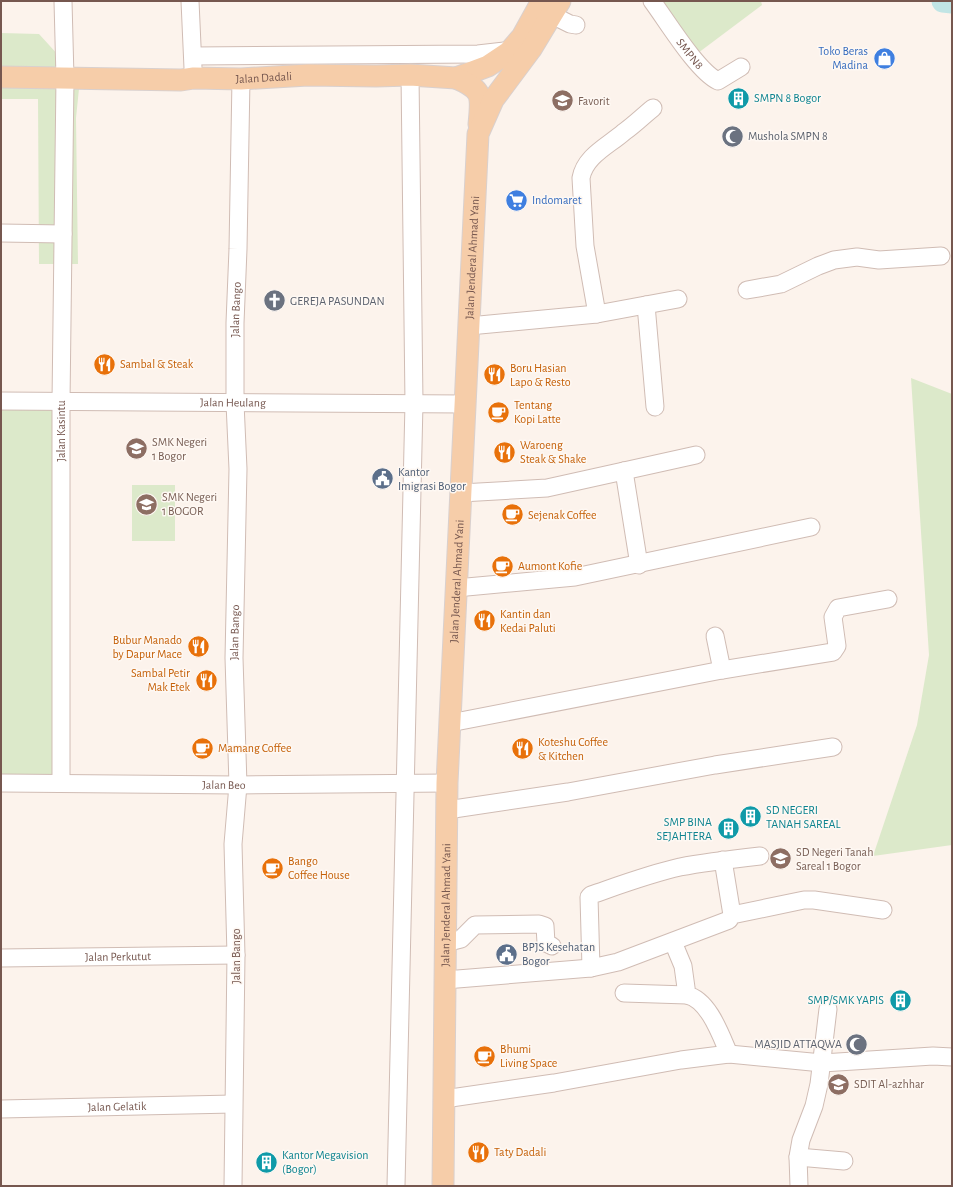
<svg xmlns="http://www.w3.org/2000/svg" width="953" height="1187" viewBox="0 0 953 1187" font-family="'Alegreya Sans',sans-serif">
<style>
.green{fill:#dce9ca}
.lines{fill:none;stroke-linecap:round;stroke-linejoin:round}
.river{stroke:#c1e5e5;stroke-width:23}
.minor-casing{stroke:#d0bcb4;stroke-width:19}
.major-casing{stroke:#d9d0ce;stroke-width:23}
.minor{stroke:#fff;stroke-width:17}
.major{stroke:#f6cda9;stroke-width:21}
.labels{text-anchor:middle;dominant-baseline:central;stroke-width:3;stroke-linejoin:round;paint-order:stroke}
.shop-label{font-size:12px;fill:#366cbe;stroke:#fef8f3;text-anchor:end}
.street-label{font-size:12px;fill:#76574f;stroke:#fef8f3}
.culture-label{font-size:12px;fill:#0d838f;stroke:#fef8f3;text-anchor:start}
.education-label{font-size:12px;fill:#785e54;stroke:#fef8f3;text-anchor:start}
.worship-label{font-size:12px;fill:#5b616d;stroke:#fef8f3;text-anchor:start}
.food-label{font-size:12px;fill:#c56008;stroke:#fef8f3;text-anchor:start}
.service-label{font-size:12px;fill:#4e5e75;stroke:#fef8f3;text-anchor:start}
</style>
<rect width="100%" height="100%" fill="#fcf3ec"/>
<!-- green -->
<g class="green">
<path d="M653,1h108l1,4 -64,48z"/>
<path d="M1,33l38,1 41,45 -4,39 2,146h-39l-1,-165h-37z"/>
<path d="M911,378l41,16v451l-79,11 44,-131 12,-70z"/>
<path d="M1,400h68l-8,383h-60z"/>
<rect x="132" y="485" width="43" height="56"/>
</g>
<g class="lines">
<!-- river -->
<path class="river" d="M943,1l9,1"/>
<defs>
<g id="minor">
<path d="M190,1l3,67"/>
<path id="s1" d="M652,1c15,20 45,70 66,80l23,-14"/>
<path d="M552,15l18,9 6,1"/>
<path d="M193,56l285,-2 34,-4"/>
<path d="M1,233l62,1"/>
<path d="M747,290l34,-6 37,-18 16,-6 23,-3 22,3 62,-4"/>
<path d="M646,305l9,102"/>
<path d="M597,314l-12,-68 -4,-68c4,-22 27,-32 43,-46 10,-7 19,-16 29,-24"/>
<path d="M469,326l128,-12 81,-15"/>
<path id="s2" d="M1,401l464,3"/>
<path d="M624,471l15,94"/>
<path d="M461,493l86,-5 149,-33"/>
<path d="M456,588l119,-11 236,-50"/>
<path d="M715,636l7,34"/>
<path d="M450,723l272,-53 111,-18 4,-6 -4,-29 5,-9 50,-9"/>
<path id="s3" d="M1,783l237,2 209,-2"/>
<path id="s4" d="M61,783v-381l4,-324 -2,-77"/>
<path d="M447,810l121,-18 147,-27 118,-18"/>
<path d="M723,860l9,55"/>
<path d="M673,942l10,24 4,29c22,5 34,41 42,59"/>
<path d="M445,943l16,-4 14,-14 64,-1 6,2 1,17 6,3"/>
<path id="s5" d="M1,958l235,-3"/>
<path d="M591,968l-2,-71 2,-2c29,-10 58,-21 89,-28 26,-5 53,-8 80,-11"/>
<path d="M445,980l146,-12 27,-6 111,-42 3,-5 72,-15h10l69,10"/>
<path d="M624,993l63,2"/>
<path d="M444,1099l110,-16 127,-23 48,-6 93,9 111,-7 19,1"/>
<path id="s6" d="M1,1109l232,-5"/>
<path d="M798,1157l46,4"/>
<path id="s7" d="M233,1186l3,-231 -3,-111 5,-59 -4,-127 4,-189 -3,-66v-80l3,-74 3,-170"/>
<path d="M396,1186l18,-783 -4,-328"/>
<path d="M799,1186l-1,-29 3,-17 13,-34 5,-22 9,-75"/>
</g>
<g id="major">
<path id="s8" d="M1,77l180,3 13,-2 47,1 67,-4 68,1 34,-1 46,3 32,-12 21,-14 13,-15 20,-36"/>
<path d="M456,78c27,12 26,17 23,46"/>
<path id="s9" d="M443,1186l4,-403 31,-649 15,-34 38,-51 29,-48"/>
</g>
</defs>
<!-- minor casing -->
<use href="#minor" class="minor-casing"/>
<!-- major casing -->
<use href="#major" class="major-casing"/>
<!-- minor -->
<use href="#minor" class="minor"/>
<!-- major -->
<use href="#major" class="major"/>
</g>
<!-- icons -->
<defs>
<symbol id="shop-disc" viewBox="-11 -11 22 22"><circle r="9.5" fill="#3f7fe0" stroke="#fef8f3"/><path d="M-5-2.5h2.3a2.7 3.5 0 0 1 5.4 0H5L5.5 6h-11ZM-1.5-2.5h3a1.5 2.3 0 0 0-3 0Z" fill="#fff"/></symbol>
<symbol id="building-disc" viewBox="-11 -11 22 22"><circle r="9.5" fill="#0f9aa8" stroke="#fef8f3"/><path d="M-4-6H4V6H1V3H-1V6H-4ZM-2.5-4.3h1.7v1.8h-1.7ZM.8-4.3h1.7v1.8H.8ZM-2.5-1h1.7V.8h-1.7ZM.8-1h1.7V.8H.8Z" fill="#fff"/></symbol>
<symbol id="school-disc" viewBox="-11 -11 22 22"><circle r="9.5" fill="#8d6e63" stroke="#fef8f3"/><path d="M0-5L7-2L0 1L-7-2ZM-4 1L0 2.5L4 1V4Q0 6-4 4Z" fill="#fff"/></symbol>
<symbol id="mosque-disc" viewBox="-11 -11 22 22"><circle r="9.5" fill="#6b7280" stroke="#fef8f3"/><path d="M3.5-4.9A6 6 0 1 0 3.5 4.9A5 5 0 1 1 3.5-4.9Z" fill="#fff"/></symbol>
<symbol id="supermarket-disc" viewBox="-11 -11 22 22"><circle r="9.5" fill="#3f7fe0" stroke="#fef8f3"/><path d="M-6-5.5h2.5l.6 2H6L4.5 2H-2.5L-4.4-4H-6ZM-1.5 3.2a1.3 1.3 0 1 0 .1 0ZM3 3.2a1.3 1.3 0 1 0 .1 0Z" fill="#fff"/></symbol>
<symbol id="church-disc" viewBox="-11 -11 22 22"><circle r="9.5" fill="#6b7280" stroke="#fef8f3"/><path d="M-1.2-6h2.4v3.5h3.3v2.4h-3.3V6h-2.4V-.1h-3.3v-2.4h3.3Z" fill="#fff"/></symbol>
<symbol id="restaurant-disc" viewBox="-11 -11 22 22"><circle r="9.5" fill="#e8710a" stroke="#fef8f3"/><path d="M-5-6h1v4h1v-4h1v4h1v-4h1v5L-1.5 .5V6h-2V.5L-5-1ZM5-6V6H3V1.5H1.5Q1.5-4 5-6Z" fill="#fff"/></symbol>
<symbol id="cafe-disc" viewBox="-11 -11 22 22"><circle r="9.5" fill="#e8710a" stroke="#fef8f3"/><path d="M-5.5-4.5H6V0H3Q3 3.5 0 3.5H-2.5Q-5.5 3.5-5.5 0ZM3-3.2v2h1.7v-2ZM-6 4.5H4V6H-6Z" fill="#fff"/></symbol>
<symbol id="civic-disc" viewBox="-11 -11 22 22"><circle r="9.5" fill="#5c6f8a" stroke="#fef8f3"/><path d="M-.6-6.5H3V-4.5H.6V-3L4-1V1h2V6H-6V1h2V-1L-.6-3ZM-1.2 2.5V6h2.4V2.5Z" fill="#fff"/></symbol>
</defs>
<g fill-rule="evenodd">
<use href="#shop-disc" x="872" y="46" width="25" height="25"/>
<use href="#building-disc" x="726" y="86" width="25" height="25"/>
<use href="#school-disc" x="550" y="88" width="25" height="25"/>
<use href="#mosque-disc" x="720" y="124" width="25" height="25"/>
<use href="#supermarket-disc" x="504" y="188" width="25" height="25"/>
<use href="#church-disc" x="262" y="288" width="25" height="25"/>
<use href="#restaurant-disc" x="92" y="352" width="25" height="25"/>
<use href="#restaurant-disc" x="482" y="362" width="25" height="25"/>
<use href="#cafe-disc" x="486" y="400" width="25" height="25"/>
<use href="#school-disc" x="124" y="436" width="25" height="25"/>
<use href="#restaurant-disc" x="492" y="440" width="25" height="25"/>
<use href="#civic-disc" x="370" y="466" width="25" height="25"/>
<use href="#school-disc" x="134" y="492" width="25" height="25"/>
<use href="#cafe-disc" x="500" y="502" width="25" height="25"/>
<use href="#cafe-disc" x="490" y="554" width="25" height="25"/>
<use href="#restaurant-disc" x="472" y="608" width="25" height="25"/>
<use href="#restaurant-disc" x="186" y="634" width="25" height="25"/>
<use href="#restaurant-disc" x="194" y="668" width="25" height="25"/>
<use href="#cafe-disc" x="190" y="736" width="25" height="25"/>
<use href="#restaurant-disc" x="510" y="736" width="25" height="25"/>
<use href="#building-disc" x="738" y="804" width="25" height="25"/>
<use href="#building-disc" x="716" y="816" width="25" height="25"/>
<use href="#school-disc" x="768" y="846" width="25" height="25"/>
<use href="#cafe-disc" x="260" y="856" width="25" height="25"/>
<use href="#civic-disc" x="494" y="942" width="25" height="25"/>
<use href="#building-disc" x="888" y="988" width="25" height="25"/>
<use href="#mosque-disc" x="844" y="1032" width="25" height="25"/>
<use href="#cafe-disc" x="472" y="1044" width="25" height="25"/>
<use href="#school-disc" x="826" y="1072" width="25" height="25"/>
<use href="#restaurant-disc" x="466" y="1140" width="25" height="25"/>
<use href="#building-disc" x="254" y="1150" width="25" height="25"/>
</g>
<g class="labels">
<!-- shop labels -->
<g class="shop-label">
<text x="868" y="51">Toko Beras<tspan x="868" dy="14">Madina</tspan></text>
<text x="532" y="200" text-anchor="start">Indomaret</text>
</g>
<!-- street labels -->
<g class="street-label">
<text stroke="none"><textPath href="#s1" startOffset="65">SMPN8</textPath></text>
<text stroke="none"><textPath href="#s8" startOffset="263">Jalan Dadali</textPath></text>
<text stroke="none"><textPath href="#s9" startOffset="929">Jalan Jenderal Ahmad Yani</textPath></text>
<text stroke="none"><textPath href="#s7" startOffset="877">Jalan Bango</textPath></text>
<text stroke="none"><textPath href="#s2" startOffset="232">Jalan Heulang</textPath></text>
<text stroke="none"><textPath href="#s4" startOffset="352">Jalan Kasintu</textPath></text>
<text stroke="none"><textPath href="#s9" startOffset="605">Jalan Jenderal Ahmad Yani</textPath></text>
<text stroke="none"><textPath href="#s7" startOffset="554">Jalan Bango</textPath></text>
<text stroke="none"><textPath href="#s3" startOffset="223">Jalan Beo</textPath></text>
<text stroke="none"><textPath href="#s9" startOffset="281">Jalan Jenderal Ahmad Yani</textPath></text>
<text transform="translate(236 956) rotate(-90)">Jalan Bango</text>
<text stroke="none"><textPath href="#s5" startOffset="117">Jalan Perkutut</textPath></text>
<text stroke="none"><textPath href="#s6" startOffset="116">Jalan Gelatik</textPath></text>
</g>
<!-- culture labels -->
<g class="culture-label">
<text x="754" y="98">SMPN 8 Bogor</text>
<text x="766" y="810">SD NEGERI<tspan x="766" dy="14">TANAH SAREAL</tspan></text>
<text x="712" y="822" text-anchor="end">SMP BINA<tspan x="712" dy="14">SEJAHTERA</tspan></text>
<text x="884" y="1000" text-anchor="end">SMP/SMK YAPIS</text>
<text x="282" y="1155">Kantor Megavision<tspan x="282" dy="14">(Bogor)</tspan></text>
</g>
<!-- education labels -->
<g class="education-label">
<text x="578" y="101">Favorit</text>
<text x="152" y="442">SMK Negeri<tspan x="152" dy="14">1 Bogor</tspan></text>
<text x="162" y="497">SMK Negeri<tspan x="162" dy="14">1 BOGOR</tspan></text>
<text x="796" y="852">SD Negeri Tanah<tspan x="796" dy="14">Sareal 1 Bogor</tspan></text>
<text x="854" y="1084">SDIT Al-azhhar</text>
</g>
<!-- worship labels -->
<g class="worship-label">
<text x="748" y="136">Mushola SMPN 8</text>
<text x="290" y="301">GEREJA PASUNDAN</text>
<text x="842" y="1044" text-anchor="end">MASJID ATTAQWA</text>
</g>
<!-- food labels -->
<g class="food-label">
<text x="120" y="364">Sambal &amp; Steak</text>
<text x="510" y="368">Boru Hasian<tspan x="510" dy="14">Lapo &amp; Resto</tspan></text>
<text x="514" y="405">Tentang<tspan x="514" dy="14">Kopi Latte</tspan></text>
<text x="520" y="445">Waroeng<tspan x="520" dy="14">Steak &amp; Shake</tspan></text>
<text x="528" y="515">Sejenak Coffee</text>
<text x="518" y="566">Aumont Kofie</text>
<text x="500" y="614">Kantin dan<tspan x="500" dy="14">Kedai Paluti</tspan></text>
<text x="182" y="640" text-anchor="end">Bubur Manado<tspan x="182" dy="14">by Dapur Mace</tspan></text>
<text x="190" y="673" text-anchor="end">Sambal Petir<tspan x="190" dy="14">Mak Etek</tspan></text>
<text x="538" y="742">Koteshu Coffee<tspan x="538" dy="14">&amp; Kitchen</tspan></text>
<text x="218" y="748">Mamang Coffee</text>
<text x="288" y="861">Bango<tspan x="288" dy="14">Coffee House</tspan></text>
<text x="500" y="1049">Bhumi<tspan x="500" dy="14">Living Space</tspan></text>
<text x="494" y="1152">Taty Dadali</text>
</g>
<!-- service labels -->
<g class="service-label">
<text x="398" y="472">Kantor<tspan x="398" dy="14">Imigrasi Bogor</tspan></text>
<text x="522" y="947">BPJS Kesehatan<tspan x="522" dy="14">Bogor</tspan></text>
</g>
</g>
<!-- border -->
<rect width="953" height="1187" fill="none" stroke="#76574f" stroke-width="4"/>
</svg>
